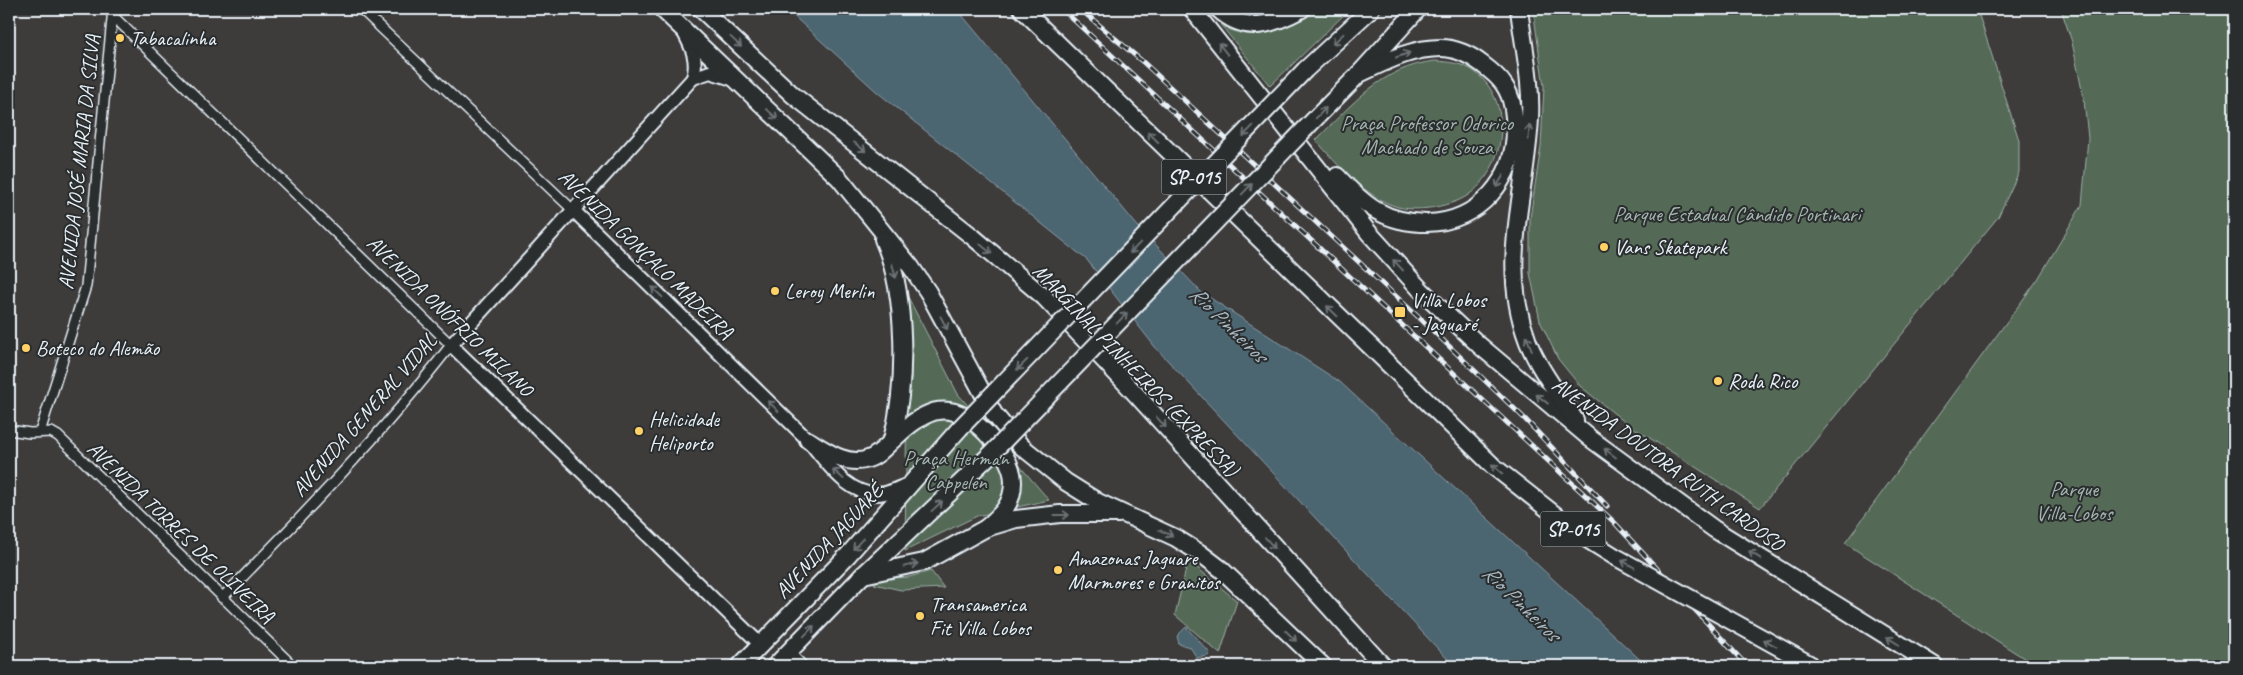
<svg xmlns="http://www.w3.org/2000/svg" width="2243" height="675" viewBox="0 0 2243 675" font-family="Caveat,sans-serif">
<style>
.green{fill:#546b57;stroke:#9eaea8}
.water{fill:#4c6571;stroke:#8a9da7}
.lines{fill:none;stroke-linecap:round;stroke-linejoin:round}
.street-casing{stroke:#e8f1f8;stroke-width:12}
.secondary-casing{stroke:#e8f1f8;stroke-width:16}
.highway-casing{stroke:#e8f1f8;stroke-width:20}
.street{stroke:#2a2d2e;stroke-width:9}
.secondary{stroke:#2a2d2e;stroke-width:12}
.highway{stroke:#2a2d2e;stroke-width:16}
.rail-casing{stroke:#e8f1f8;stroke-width:5}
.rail{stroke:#2a2d2e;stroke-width:3;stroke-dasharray:9;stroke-linecap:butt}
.highway-bridge-casing{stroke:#e8f1f8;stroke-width:20;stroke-linecap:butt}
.highway-bridge{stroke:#2a2d2e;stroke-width:16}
.oneway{stroke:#6c7275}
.poi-dot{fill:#ffd166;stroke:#2a2d2e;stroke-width:2}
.labels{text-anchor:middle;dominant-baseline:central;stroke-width:4;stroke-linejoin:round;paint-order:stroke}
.shield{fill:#2a2d2e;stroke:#afb6bb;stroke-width:1}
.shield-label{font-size:20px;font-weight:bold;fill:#e8f1f8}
.poi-label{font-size:21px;fill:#e8f1f8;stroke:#2a2d2e;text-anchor:start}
.park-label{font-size:21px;fill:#a5b5b0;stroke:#2a2d2e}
.street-label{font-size:21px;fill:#e8f1f8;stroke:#2a2d2e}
.water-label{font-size:22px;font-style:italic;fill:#aab9c2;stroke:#2a2d2e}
</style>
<rect width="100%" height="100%" fill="#3e3b3b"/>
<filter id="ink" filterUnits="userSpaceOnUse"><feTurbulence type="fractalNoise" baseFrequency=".02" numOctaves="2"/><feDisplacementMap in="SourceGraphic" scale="10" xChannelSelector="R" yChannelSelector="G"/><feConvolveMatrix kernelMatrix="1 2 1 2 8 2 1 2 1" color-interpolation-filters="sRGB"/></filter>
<g filter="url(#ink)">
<!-- green -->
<g class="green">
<path d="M1230,9h59c-16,8 -44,12 -59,0z"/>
<path d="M1320,9h30l-80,77 -50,-62c35,24 68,2 100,-15z"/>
<path d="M1533,9h444l42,131v32l-21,45 -238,291 -134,-85 -46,-37 -22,-27 -18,-38 -10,-48v-55l11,-72 3,-59z"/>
<path d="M2061,9h173v657h-198l-191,-123 193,-264 44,-74 6,-67 -4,-38 -12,-58z"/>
<path d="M1435,61c14,1 28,2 40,11 38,29 32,93 -4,121 -10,8 -22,11 -35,14 -11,2 -26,3 -38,0 -32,-9 -62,-43 -82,-67 36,-36 66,-73 119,-79z"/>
<path d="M908,297l50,97 91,106 -72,16 -72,35z"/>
<path d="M1188,560l49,41 -17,53 -45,-39z"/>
<path d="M931,571l13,17 -43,2 -27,-6 4,-5 31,-2z"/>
</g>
<!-- water -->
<g class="water">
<path d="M786,9h171l179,215 65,68 139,90 307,284h-193l-299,-319 -68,-87 -210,-168z"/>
<path d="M1186,627l24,26 -2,3 -11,2 -7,-11 -11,-3 -2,-8z"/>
</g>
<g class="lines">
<defs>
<g id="street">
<path d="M361,9l212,201"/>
<path d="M112,15l339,330c-70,90 -149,172 -229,253"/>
<path d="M9,430l21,3 21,-1 7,4 235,230"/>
<path d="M40,432l46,-146 27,-277"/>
<path d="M789,652l14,14"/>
</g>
<g id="secondary">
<path d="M684,33c8,15 14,27 9,45"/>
<path d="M732,79l-22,-7 -17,6 -242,267 310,300"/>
<path d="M573,210l235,230c18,22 43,61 77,53 9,-2 17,-7 26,-10"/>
</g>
<g id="highway">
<path d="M662,9l177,169 72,89 17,25 66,122 27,32 45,36 32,20 78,36 24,15 21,16 102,97"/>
<path d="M701,9l92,86 180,142 71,60 88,93 251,276"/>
<path d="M1022,9l346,335"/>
<path d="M1192,9l177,224 52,57 58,55 112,94 123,90 221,137"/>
<path d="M1218,9c28,26 54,16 84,0"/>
<path d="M1519,9c4,35 13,73 11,109 -4,80 -32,144 -2,224 11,27 31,53 47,78"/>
<path d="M1305,70l66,-61"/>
<path d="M1305,129l54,-55 59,-65"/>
<path d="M1337,176c28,30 48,47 90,47 52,-1 88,-44 88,-94 -1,-15 -2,-31 -11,-44 -5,-8 -14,-15 -22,-21 -11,-9 -27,-16 -41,-16 -30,0 -56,14 -82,26"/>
<path d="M883,239c24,55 24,143 9,201"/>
<path d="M808,440c17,10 39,27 60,19 10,-3 19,-14 27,-21 31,-30 56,-41 91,-5 12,13 27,29 27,49 0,22 -11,32 -27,46"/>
<path d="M863,575l61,-13 62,-34 30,-9 44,-5h59"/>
<path d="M740,666l108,-111 112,-127"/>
<path d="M775,666l88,-91 128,-121"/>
</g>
</defs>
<!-- street casing -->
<use href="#street" class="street-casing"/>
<!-- secondary casing -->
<use href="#secondary" class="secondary-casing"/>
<!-- highway casing -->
<use href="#highway" class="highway-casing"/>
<!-- street -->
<use href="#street" class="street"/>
<!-- secondary -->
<use href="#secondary" class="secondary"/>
<!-- highway -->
<use href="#highway" class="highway"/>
<defs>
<g id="rail">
<path d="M1062,9l552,513 133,144"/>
<path d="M1080,9l63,53 285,264 95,91 84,89"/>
</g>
</defs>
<!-- rail casing -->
<use href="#rail" class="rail-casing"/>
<!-- rail -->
<use href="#rail" class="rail"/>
<defs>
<g id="highway-bridge">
<path d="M1368,344l125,122 89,70 32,20 199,110"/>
<path d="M960,428l345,-358"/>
<path d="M991,454l314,-325"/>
</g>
</defs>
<!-- highway-bridge casing -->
<use href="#highway-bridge" class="highway-bridge-casing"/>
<!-- highway-bridge -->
<use href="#highway-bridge" class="highway-bridge"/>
</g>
<!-- one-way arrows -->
<defs><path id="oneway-shaft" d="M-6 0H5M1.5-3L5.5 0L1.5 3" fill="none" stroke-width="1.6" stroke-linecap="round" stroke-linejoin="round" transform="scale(1.25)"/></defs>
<g class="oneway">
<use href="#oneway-shaft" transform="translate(1338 39) rotate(137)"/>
<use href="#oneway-shaft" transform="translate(736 42) rotate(43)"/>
<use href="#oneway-shaft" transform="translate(1223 49) rotate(-128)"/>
<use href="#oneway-shaft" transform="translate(1403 55) rotate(-19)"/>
<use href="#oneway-shaft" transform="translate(1321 113) rotate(-46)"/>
<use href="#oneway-shaft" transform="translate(772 114) rotate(43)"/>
<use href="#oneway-shaft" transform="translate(1248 131) rotate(134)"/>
<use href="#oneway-shaft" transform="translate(1529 132) rotate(-86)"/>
<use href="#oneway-shaft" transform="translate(1153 137) rotate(-135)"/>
<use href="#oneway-shaft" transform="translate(860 147) rotate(38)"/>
<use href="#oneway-shaft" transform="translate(1500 181) rotate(121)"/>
<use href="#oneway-shaft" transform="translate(1247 189) rotate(-46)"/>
<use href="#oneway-shaft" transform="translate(1135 248) rotate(134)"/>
<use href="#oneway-shaft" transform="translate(986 249) rotate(40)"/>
<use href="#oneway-shaft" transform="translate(1398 265) rotate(-133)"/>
<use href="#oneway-shaft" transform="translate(894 271) rotate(75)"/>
<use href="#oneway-shaft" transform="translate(657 292) rotate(-136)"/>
<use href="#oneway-shaft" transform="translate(1332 311) rotate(-136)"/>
<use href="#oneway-shaft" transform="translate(1122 318) rotate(-46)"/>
<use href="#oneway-shaft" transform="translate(944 323) rotate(62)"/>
<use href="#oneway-shaft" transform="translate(1529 343) rotate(-112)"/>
<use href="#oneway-shaft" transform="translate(1022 365) rotate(135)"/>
<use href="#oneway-shaft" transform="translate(1542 399) rotate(-142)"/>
<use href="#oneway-shaft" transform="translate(773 406) rotate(-136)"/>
<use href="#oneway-shaft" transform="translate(1161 422) rotate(48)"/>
<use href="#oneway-shaft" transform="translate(1610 453) rotate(-143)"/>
<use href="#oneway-shaft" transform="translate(1497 469) rotate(-139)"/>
<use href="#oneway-shaft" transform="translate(838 474) rotate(-138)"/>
<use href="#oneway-shaft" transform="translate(937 506) rotate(-43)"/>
<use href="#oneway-shaft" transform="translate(1062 515)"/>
<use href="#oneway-shaft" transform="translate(1166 533) rotate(24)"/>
<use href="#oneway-shaft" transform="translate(1270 543) rotate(48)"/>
<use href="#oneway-shaft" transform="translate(858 544) rotate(132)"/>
<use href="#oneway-shaft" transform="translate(1755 555) rotate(-147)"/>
<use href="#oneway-shaft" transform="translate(1628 564) rotate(-151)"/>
<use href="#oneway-shaft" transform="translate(911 565) rotate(-13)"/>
<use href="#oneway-shaft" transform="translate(809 631) rotate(-46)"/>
<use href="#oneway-shaft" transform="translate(1291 636) rotate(44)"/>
<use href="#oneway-shaft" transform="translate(1893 641) rotate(-148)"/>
<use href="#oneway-shaft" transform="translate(1770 643) rotate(-151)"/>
</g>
</g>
<!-- markers -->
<g class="poi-dot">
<circle cx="120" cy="38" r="5"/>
<circle cx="1604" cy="247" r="5"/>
<circle cx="775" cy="291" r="5"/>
<rect x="1394" y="306" width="12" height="12" rx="2.5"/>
<circle cx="26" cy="348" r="5"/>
<circle cx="1718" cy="381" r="5"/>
<circle cx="639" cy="431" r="5"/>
<circle cx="1058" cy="570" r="5"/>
<circle cx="920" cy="616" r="5"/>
</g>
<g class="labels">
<!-- shield labels -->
<g class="shield">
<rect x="1161.5" y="159.5" width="65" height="35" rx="4"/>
<rect x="1540.5" y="511.5" width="65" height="35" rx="4"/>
</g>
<g class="shield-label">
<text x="1194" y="177">SP-015</text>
<text x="1573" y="529">SP-015</text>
</g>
<!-- poi labels -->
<g class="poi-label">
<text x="130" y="38">Tabacalinha</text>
<text x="1614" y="247">Vans Skatepark</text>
<text x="785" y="291">Leroy Merlin</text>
<text x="1411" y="300">Villa Lobos<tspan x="1411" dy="24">- Jaguaré</tspan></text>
<text x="36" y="348">Boteco do Alemão</text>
<text x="1728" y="381">Roda Rico</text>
<text x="649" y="419">Helicidade<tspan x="649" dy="24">Heliporto</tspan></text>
<text x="1068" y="558">Amazonas Jaguare<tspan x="1068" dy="24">Marmores e Granitos</tspan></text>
<text x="930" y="604">Transamerica<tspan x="930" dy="24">Fit Villa Lobos</tspan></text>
</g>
<!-- park labels -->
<g class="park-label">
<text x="1427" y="123">Praça Professor Odorico<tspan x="1427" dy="24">Machado de Souza</tspan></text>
<text x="1737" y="214">Parque Estadual Cândido Portinari</text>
<text x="956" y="458">Praça Herman<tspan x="956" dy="24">Cappelen</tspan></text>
<text x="2074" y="489">Parque<tspan x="2074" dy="24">Villa-Lobos</tspan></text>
</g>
<!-- street labels -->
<g class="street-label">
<text transform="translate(79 162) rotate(-84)">AVENIDA JOSÉ MARIA DA SILVA</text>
<text transform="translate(646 254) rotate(44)">AVENIDA GONÇALO MADEIRA</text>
<text transform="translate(450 316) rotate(44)">AVENIDA ONÓFRIO MILANO</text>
<text transform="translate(1136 370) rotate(46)">MARGINAL PINHEIROS (EXPRESSA)</text>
<text transform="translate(364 415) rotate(-49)">AVENIDA GENERAL VIDAL</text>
<text transform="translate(1668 464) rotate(36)">AVENIDA DOUTORA RUTH CARDOSO</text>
<text transform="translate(181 532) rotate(44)">AVENIDA TORRES DE OLIVEIRA</text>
<text transform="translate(829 541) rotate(-47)">AVENIDA JAGUARÉ</text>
</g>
<!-- water labels -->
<g class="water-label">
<text transform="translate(1228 324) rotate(44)">Rio Pinheiros</text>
<text transform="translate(1521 603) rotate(44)">Rio Pinheiros</text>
</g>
</g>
<!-- margin -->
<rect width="2243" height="675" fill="none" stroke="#2a2d2e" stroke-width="30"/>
<rect x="15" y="15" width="2213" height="645" fill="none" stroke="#e8f1f8" stroke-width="2" filter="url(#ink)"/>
</svg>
